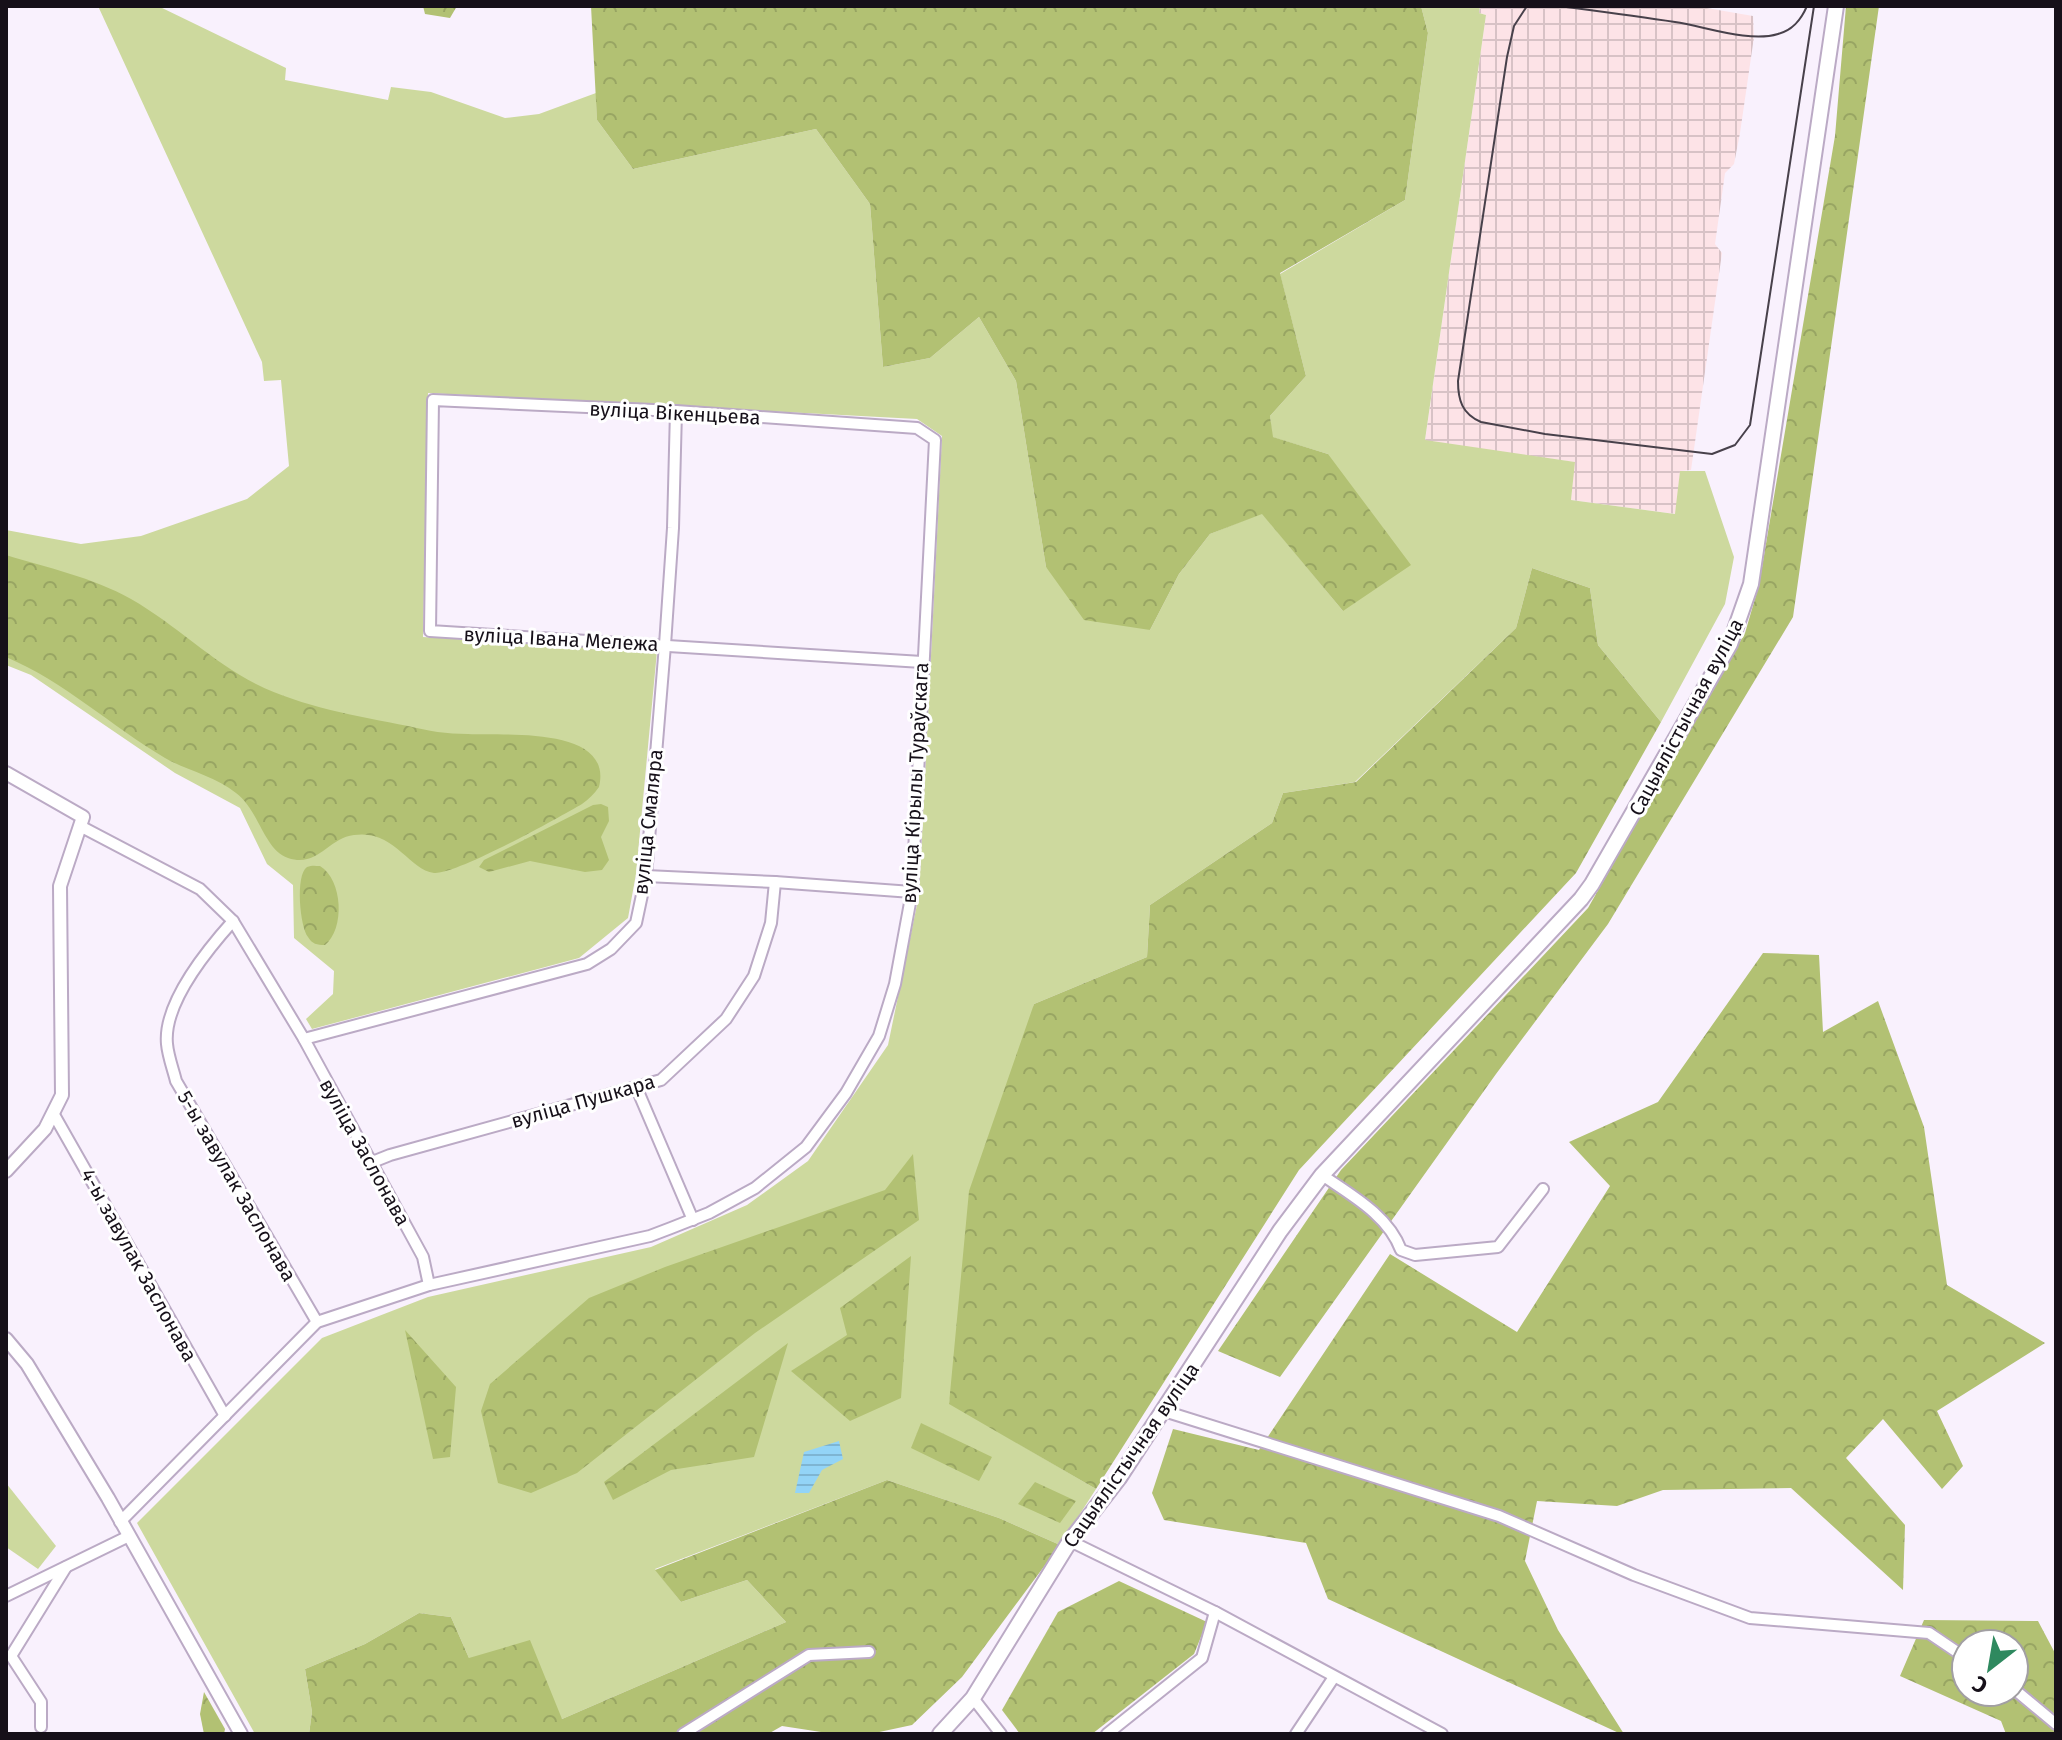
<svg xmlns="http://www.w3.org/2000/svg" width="2062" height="1740" viewBox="0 0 2062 1740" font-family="'Fira Sans',sans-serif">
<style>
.industrial{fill:url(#industrial-grid)}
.green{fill:#cdd99e}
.forest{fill:url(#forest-crowns);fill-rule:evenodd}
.water{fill:url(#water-rules)}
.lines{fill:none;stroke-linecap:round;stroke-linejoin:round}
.minor-casing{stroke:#bbaac5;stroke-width:14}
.tertiary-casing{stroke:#bbaac5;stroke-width:16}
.secondary-casing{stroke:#bbaac5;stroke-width:18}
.minor{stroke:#fff;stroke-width:10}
.tertiary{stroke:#fff;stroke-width:12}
.secondary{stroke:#fff;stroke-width:14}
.tram{stroke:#48414b;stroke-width:2}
.labels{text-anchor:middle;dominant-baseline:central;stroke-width:6;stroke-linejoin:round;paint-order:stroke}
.street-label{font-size:20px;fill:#161019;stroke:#fff}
</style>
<defs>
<pattern id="industrial-grid" width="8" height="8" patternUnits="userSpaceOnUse" patternTransform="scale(2)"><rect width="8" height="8" fill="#fde3e7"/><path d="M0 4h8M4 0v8" fill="none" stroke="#d8c2c6"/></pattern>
<pattern id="forest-crowns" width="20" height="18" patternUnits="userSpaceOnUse" patternTransform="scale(2)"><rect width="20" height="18" fill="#b2c173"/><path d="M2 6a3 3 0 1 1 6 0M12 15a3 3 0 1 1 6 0" fill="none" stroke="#98a563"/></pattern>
<pattern id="water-rules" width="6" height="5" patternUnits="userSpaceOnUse" patternTransform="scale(2)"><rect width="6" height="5" fill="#93d4f7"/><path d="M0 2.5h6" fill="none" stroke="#7eb5d3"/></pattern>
</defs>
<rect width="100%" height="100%" fill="#f9f1fd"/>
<!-- industrial -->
<path class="industrial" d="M1480,6h215l58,10 1,21 -14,96 -6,31 -9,9 -10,71 7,9 -31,217 -11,1 -4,43 -105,-14 3,-38 -149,-21 61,-426 -7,-2z"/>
<!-- green -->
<g class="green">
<path d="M98,6h60l128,62 -1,12 103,20 3,-13 40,5 74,26 34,-4 57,-21 1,27 36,49 183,-40 54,75 13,163 47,-9 49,-41 37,64 30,186 104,63 29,-56 31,-40 52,-21 81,98 -15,-157 -56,-17 -2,-21 36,-40 -26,-102 125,-74 23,-167 -7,-27h59l-1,7 7,2 -61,425 150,22 -4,38 104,14 5,-43h25l29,86 -9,47 -64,118 -63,-77 -8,-57 -58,-20 -16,60 -161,154 -72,11 -11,30 -122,82 -3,52 -113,47 -85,399 147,86 -36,56 -61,-27 -112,-38 -232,89 26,33 66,-22 39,42 -224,97 -93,-61 -18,-41 -32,-4 -54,31 -60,25 7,43 -3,22h-54l-118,-211 185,-185 106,-41 223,-50 96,-42 61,-44 80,-116 31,-150 23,-459 -25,-17 -489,-26 -5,244 234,14 -21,223 -8,44 -49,40 -267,71 -6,-10 27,-25 1,-23 -40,-33 -1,-53 -26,-21 -27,-56 -65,-35 -144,-98 -25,-10v-135l75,14 60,-8 106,-37 42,-33 -8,-86 -17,1 -2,-19z"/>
<path d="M6,1483l50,63 -18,23 -32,-22z"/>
</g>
<!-- forest -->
<g class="forest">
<path d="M423,6h34l-7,12 -25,-4z"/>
<path d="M591,6h830l7,27 -23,167 -125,73 26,103 -36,40 3,21 55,17 83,111 -68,46 -81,-97 -52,20 -31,40 -29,56 -66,-10 -38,-53 -30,-186 -37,-64 -49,41 -47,9 -13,-163 -54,-75 -183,40 -36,-49z"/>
<path d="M1846,6h33l-86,611 -185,307 -112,150 -216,303 -62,-26 123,-181 247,-262 157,-275 14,-48 76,-449z"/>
<path d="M6,555c42,13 86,22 125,44 44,25 80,62 125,85 46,23 102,32 152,42 20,5 39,8 60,8 34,2 146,-9 131,53 -5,7 -10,12 -17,17 -24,14 -126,71 -148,69 -26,-4 -40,-44 -80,-38 -26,3 -36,33 -66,23 -24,-8 -29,-48 -52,-65 -21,-17 -48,-22 -71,-35 -54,-32 -100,-76 -159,-101z"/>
<path d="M1532,568l58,20 8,57 63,77 -85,151 -277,297 -203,319 -147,-85 20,-213 65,-187 113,-47 3,-52 122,-82 11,-30 73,-11 160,-154z"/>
<path d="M601,804l7,3 1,14 -8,16 8,23 -7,10 -17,2 -55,-11 -41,11 -10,-5 5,-7 109,-55z"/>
<path d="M320,866c23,14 25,63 5,79 -8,0 -13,-1 -17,-8 -8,-10 -13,-62 -1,-70 5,-2 9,-1 13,-1z"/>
<path d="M1763,953l56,2 4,77 55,-31 46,126 23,158 98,58 -108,68 26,55 -21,23 -59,-70 -37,39 59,67 -2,65 -112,-102 -128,2 -46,16 -80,-5 -12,60 33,69 66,104h-3l-293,-135 -22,-56 -142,-23 -12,-27 21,-64 86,21 131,-196 127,78 93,-146 -41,-44 89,-40z"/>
<path d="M913,1154l6,66 -164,113 -178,140 -46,20 -33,-10 -17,-72 9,-27 99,-86 76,-31 220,-77z"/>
<path d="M911,1256l-10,142 -51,23 -59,-50 56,-36 -7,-27z"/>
<path d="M405,1330l51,57 -6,70 -17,2z"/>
<path d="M788,1343l-34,114 -83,13 -58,30 -9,-18z"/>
<path d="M921,1423l71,34 -13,24 -68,-33z"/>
<path d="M887,1480l112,38 61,27 -98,132 -50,48 -42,9h-36l-52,-8 -14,8h-459l3,-22 -7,-43 60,-25 54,-31 32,4 18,41 61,-18 32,79 224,-97 -39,-42 -66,22 -26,-32z"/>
<path d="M1035,1482l41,19 -16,22 -42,-19z"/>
<path d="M1119,1581l88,41 -13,32 -102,80h-72l-18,-24 56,-98z"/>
<path d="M1924,1620l114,1 18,34v79h-50l-5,-13 -101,-45zM1966,1644h48v48h-48z"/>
<path d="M204,1692l21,37 -1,5h-20l-4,-20z"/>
</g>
<!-- water -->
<path class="water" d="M839,1441l4,18 -21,11 -13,23h-14l9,-41z"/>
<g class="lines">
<defs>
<g id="minor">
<path d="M80,826l120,63 33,32 71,118 119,218 6,28"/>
<path d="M646,876l129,6 137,10"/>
<path d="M233,921c-26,29 -70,82 -66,123 1,12 6,25 9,37l141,241"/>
<path d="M304,1039l283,-75 24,-15 25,-26 10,-47 19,-231 8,-117 3,-117"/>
<path d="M637,1089l56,131"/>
<path d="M53,1113l172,303"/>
<path d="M370,1163l20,-8 271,-75 65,-61 28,-43 17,-53 4,-41"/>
<path d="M1322,1175c29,20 66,40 79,75l14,5 83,-8 45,-58"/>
<path d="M1164,1411l335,105 135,59 116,43 179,15 37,25"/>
<path d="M120,1522l197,-200 112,-37 221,-49 21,-8 38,-15 46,-25 51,-41 40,-54 33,-57 16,-52 17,-92 23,-452 -18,-12 -241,-17 -243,-11 -3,231 492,31"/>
<path d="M1070,1541l145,71 227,122"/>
<path d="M6,1596l123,-60"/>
<path d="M2014,1689l42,35"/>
<path d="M973,1698l28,36"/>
<path d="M41,1727v-25l-30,-46 55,-89"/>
<path d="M683,1734l126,-79 60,-3"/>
<path d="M1107,1734l95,-76 13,-46"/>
<path d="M1296,1734l38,-57"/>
</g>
<g id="tertiary">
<path d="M6,773l77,44 -23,69 2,209 -17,34 -39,42"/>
<path d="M6,1339l21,25 81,134 133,236"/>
</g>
<path id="secondary" d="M940,1734l33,-36 97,-157 49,-63 161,-247 42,-56 259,-276 11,-15 138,-240 21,-60 85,-578"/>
</defs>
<!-- minor casing -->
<use href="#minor" class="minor-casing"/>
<!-- tertiary casing -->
<use href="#tertiary" class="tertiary-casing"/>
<!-- secondary casing -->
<use href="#secondary" class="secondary-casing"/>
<!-- minor -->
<use href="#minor" class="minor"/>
<!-- tertiary -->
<use href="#tertiary" class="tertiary"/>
<!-- secondary -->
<use href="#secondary" class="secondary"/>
<!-- tram -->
<g class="tram">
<path d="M1527,6l-13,20 -7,31 -49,324c0,19 4,33 23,41l64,12 167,20 23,-9 15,-20 64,-419"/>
<path d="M1559,6c38,5 77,10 116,16 29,4 74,21 103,12 15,-4 23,-14 29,-28"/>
</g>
</g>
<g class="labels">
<!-- street labels -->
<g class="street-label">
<text transform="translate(675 413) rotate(3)">вуліца Вікенцьева</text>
<text transform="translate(561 639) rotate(3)">вуліца Івана Мележа</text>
<text transform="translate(1686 717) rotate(-62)">Сацыялістычная вуліца</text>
<text transform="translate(915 783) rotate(-87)">вуліца Кірылы Тураўскага</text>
<text transform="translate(648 822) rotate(-84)">вуліца Смаляра</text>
<text transform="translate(583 1101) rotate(-16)">вуліца Пушкара</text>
<text transform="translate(365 1152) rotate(61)">вуліца Заслонава</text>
<text transform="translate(237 1186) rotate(60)">5-ы завулак Заслонава</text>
<text transform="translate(139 1265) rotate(61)">4-ы завулак Заслонава</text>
<text transform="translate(1131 1455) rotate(-55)">Сацыялістычная вуліца</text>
</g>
</g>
<!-- border -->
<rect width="2062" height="1740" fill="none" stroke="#161019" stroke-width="16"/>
<!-- north arrow -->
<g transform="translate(1990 1668) rotate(211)"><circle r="38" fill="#ffffff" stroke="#a29fa3" stroke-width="2"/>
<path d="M0-6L14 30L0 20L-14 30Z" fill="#2f895f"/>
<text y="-12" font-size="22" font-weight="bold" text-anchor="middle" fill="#161019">С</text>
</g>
</svg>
